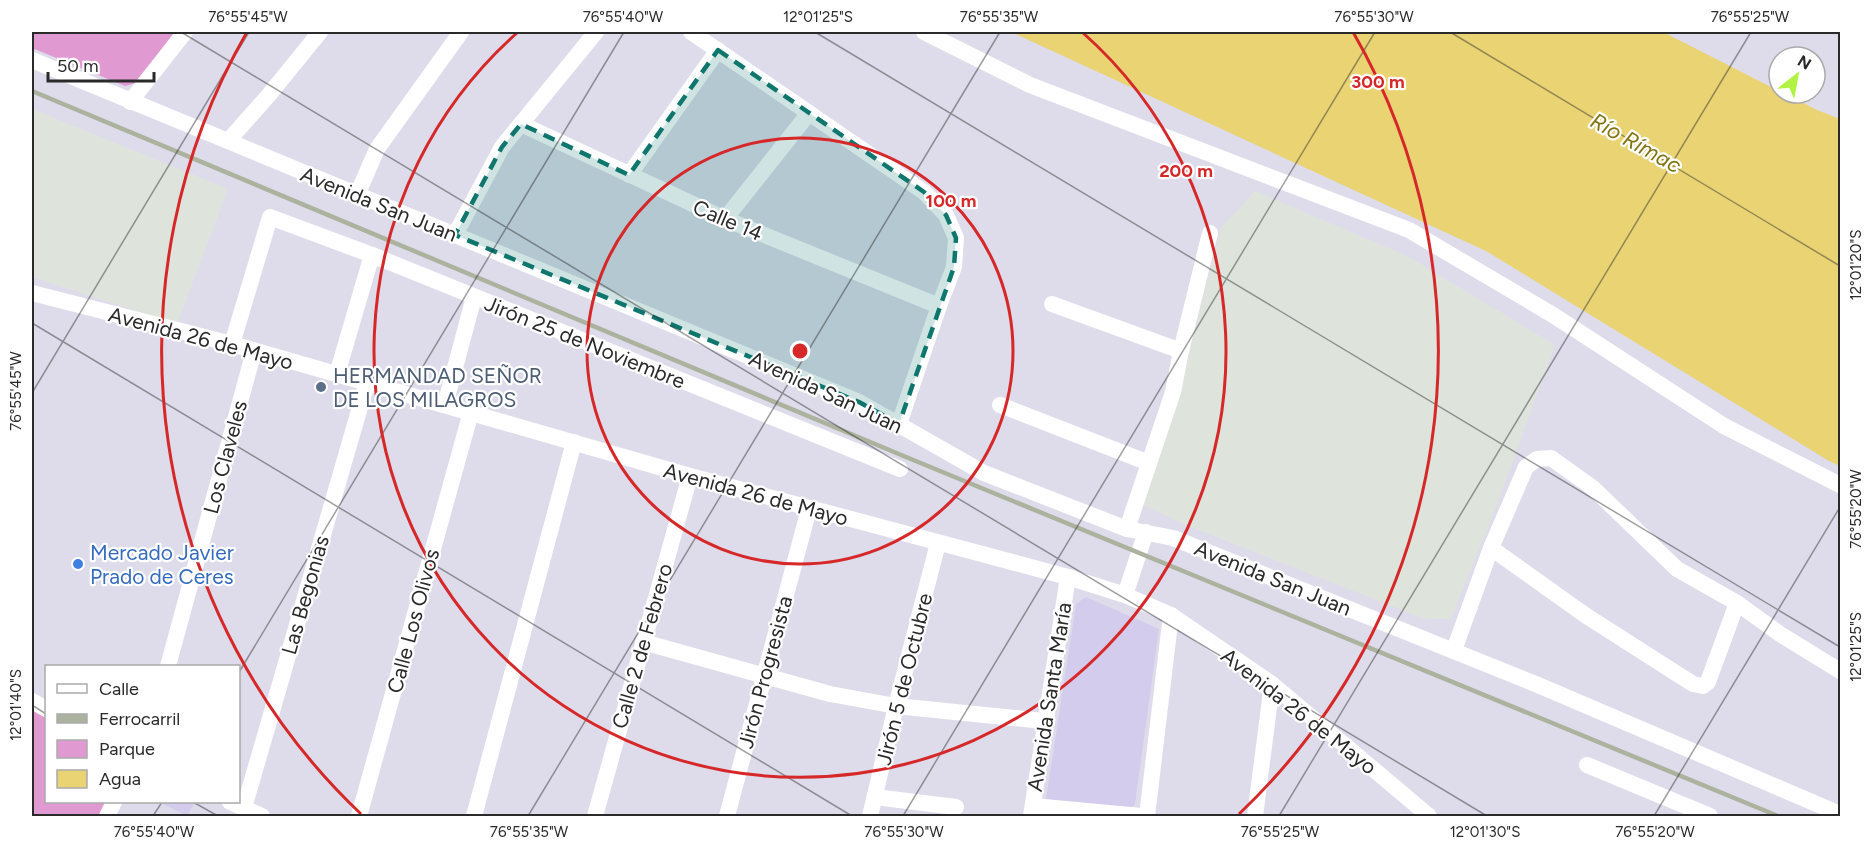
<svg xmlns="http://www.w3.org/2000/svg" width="1872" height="848" viewBox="0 0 1872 848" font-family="Figtree,sans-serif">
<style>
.industrial{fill:#dee4dc}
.education{fill:#d3ccec}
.green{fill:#e09ad1}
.water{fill:#e9d373}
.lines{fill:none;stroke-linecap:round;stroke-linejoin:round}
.minor{stroke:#fff;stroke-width:16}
.rail{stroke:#abb39f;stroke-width:4.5}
.marked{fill:#0f766e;fill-opacity:0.2;stroke:#0f766e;stroke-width:4.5;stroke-dasharray:12 8;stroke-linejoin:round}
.ticks{fill:none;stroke:#2a2a2a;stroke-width:1.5;stroke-opacity:0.45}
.ring{fill:none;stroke:#d62828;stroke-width:3}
.service-dot{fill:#5c6f8a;stroke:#fff;stroke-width:2}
.shop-dot{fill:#3f7fe0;stroke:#fff;stroke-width:2}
.labels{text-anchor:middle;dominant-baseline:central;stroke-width:4.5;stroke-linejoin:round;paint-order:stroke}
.street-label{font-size:21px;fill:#2a2a2a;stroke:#fff}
.service-label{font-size:21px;fill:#4e5e75;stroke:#fff;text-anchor:start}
.shop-label{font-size:21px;fill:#366cbe;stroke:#fff;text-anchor:start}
.water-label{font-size:22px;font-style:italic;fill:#817513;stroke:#fff}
.centre{fill:#d62828;stroke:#fff;stroke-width:3}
.ring-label{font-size:18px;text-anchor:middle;font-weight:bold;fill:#d62828;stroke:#fff;stroke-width:4.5;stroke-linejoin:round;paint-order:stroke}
.neatline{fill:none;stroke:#2a2a2a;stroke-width:2}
.ticks-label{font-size:15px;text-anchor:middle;fill:#2a2a2a}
</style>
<rect width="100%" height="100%" fill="#dedceb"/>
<!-- industrial -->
<g class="industrial">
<path d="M32,109l196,80 -51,135 -145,-47z"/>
<path d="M1255,191l152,65 148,89 -69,189 -3,5 -32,80h-26l-234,-92 -50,-23 43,-130 37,-146z"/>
</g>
<!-- education -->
<g class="education">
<path d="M1086,597l73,32 -24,175 -6,5 -83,-10 30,-195z"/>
<path d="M159,802h36l-8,14z"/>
</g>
<!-- green -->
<g class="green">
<path d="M32,32h146l-38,50 -15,4 -93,-38z"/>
<path d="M32,709l14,7v86h61l-8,14h-67z"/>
</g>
<!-- water -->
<path class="water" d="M1011,32h652l116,59v2h5l33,17 23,9v347l-11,-5 -343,-210z"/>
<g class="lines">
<!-- minor -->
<g class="minor">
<path d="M691,32l233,160 22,23 10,23 -2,29 -15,39 -40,118"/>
<path d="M924,32l106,53 379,145 144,85 171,111 116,59"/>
<path d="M32,60l827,342 125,71 143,56 46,9 365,147 302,129"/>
<path d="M130,102l55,-70"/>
<path d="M521,124l204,95 214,87"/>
<path d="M228,141l40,-45 52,-64"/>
<path d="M629,175l89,-125"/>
<path d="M357,195l20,-46 84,-117"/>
<path d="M725,219l84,-106"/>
<path d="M455,235l47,-88 94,-115"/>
<path d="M32,293l200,51 458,132 378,101 57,18 46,20 101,69 157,132"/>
<path d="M1052,304l129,47"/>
<path d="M232,344l38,-127 102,38 528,214"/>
<path d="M337,374l35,-119"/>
<path d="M445,405l29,-108"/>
<path d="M1000,405l149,58"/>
<path d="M1127,529l46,-137 8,-41 29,-118"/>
<path d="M1491,548l94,67 108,69 10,2 5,-4 29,-79"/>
<path d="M1125,595l21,-63"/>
<path d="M643,642l187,52 66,12 148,15"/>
<path d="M1454,650l37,-102 35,-81 11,-8 14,-1 42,30 84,81 60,34 43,31 60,37"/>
<path d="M168,666l86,-315"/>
<path d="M32,701l14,8"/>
<path d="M1587,765l123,51"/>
<path d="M875,797l81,10"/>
<path d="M230,802l32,14"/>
<path d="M1033,806l108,10"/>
<path d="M244,808l123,-425"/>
<path d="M107,816l7,-14"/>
<path d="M359,816l112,-404"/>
<path d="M474,816l100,-374"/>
<path d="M595,816l95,-340"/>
<path d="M727,816l82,-307"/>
<path d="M870,816l26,-110 42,-163"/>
<path d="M1031,816l37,-239"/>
<path d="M1147,816l24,-201"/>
<path d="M1255,816l17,-132"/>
</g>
<!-- rail -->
<path class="rail" d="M32,91l874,366 872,359"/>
</g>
<!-- marked area -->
<path class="marked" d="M718,50l206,142 22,23 10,23 -2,29 -55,157 -40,-22 -404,-167 47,-88 19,-23 108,51z"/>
<!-- ticks -->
<path class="ticks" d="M181,32l1306,784M815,32l1025,615M1450,32l390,234M32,323l820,493M32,393l217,-361M238,674l386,-642M32,705l14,9M193,802l25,14M153,816l9,-14M528,816l472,-784M903,816l472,-784M1279,816l472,-784M1654,816l186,-309"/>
<!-- distance rings -->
<g class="ring">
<circle cx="800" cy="351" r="213"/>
<path d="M1082 32A426 426 0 1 1 518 32"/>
<path d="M361 814A638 638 0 0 1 247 32M1353 32A638 638 0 0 1 1239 814"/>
</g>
<!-- markers -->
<circle class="service-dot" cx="321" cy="387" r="6"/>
<circle class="shop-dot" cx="78" cy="564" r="6"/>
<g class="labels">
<!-- street labels -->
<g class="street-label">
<text transform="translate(379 204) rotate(22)">Avenida San Juan</text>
<text transform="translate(728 220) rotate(23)">Calle 14</text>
<text transform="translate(201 338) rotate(15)">Avenida 26 de Mayo</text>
<text transform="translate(585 342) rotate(22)">Jirón 25 de Noviembre</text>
<text transform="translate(826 392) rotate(25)">Avenida San Juan</text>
<text transform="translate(225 457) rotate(-75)">Los Claveles</text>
<text transform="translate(756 494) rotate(15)">Avenida 26 de Mayo</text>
<text transform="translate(1273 578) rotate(22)">Avenida San Juan</text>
<text transform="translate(305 595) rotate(-74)">Las Begonias</text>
<text transform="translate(413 621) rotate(-75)">Calle Los Olivos</text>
<text transform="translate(642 646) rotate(-74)">Calle 2 de Febrero</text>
<text transform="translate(765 672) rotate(-75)">Jirón Progresista</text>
<text transform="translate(904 679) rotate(-76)">Jirón 5 de Octubre</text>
<text transform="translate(1049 697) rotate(-81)">Avenida Santa María</text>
<text transform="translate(1299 711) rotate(38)">Avenida 26 de Mayo</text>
</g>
<!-- service labels -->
<g class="service-label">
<text x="333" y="375">HERMANDAD SEÑOR<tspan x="333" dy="24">DE LOS MILAGROS</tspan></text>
</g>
<!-- shop labels -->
<g class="shop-label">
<text x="90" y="552">Mercado Javier<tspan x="90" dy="24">Prado de Ceres</tspan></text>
</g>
<!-- water labels -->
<g class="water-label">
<text transform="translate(1636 143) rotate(29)">Río Rímac</text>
</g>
</g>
<circle cx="800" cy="351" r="9" class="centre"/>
<g class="ring-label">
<text x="1378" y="88">300 m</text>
<text x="1186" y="177">200 m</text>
<text x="951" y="207">100 m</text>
</g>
<!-- border -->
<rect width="1872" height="848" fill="none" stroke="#ffffff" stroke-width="66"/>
<!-- legend -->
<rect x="45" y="665" width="195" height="138" fill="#ffffff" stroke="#aaaaaa" stroke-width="1.5"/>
<rect x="57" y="684" width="30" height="9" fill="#ffffff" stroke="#aaaaaa" stroke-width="1.5"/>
<text x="99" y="695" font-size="18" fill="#2a2a2a">Calle</text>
<rect x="57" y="714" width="30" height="9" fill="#abb39f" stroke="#aaaaaa" stroke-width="1.5"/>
<text x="99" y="725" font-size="18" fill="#2a2a2a">Ferrocarril</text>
<rect x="57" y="740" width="30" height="18" fill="#e09ad1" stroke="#aaaaaa" stroke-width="1.5"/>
<text x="99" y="755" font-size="18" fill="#2a2a2a">Parque</text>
<rect x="57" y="770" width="30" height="18" fill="#e9d373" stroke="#aaaaaa" stroke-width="1.5"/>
<text x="99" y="785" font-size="18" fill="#2a2a2a">Agua</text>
<!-- north arrow -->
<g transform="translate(1797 75) rotate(31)"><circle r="28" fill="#ffffff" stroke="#aaaaaa" stroke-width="1.5"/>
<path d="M0-4.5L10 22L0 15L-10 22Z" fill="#b2f242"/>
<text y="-9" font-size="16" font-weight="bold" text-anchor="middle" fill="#2a2a2a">N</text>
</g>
<!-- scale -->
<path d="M48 72v9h106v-9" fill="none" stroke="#2a2a2a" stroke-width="3"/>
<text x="57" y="72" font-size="18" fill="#2a2a2a" stroke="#ffffff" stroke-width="4.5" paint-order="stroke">50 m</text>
<rect x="33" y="33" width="1806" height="782" class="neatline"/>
<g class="ticks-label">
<text x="248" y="22">76°55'45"W</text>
<text x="623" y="22">76°55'40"W</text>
<text x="818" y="22">12°01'25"S</text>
<text x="999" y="22">76°55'35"W</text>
<text x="1374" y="22">76°55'30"W</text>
<text x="1750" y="22">76°55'25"W</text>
<text transform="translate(1856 265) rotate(-90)" y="5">12°01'20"S</text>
<text transform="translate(16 391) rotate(-90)" y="5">76°55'45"W</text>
<text transform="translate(1856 509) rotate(-90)" y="5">76°55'20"W</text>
<text transform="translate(1856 647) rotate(-90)" y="5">12°01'25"S</text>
<text transform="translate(16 705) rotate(-90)" y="5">12°01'40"S</text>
<text x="154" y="837">76°55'40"W</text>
<text x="529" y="837">76°55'35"W</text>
<text x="904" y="837">76°55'30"W</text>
<text x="1280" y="837">76°55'25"W</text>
<text x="1485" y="837">12°01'30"S</text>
<text x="1655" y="837">76°55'20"W</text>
</g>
</svg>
